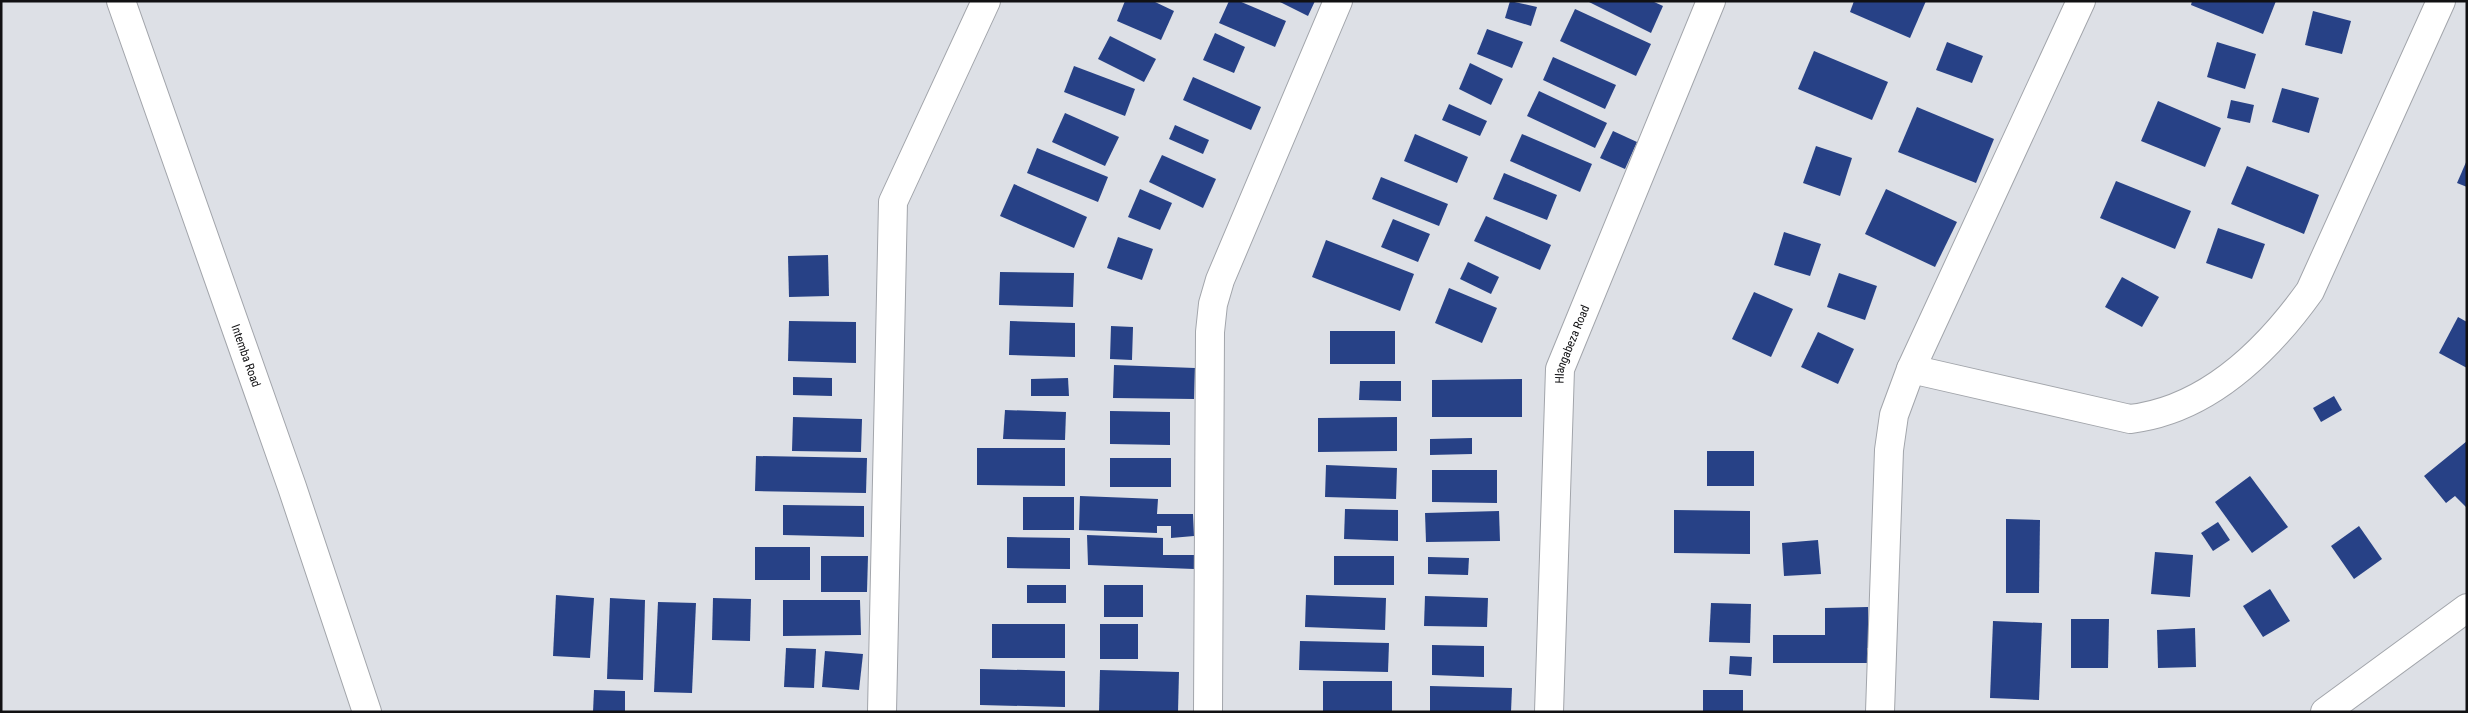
<svg xmlns="http://www.w3.org/2000/svg" width="2468" height="713" viewBox="0 0 2468 713" font-family="'Roboto Condensed',sans-serif">
<style>
.building{fill:#274186}
.lines{fill:none;stroke-linecap:round;stroke-linejoin:round}
.minor-casing{stroke:#a2a5ab;stroke-width:30}
.minor{stroke:#fff;stroke-width:28}
.labels{text-anchor:middle;dominant-baseline:central;stroke-width:5;stroke-linejoin:round;paint-order:stroke}
.street-label{font-size:12px;fill:#111113;stroke:#dde0e6}
</style>
<rect width="100%" height="100%" fill="#dde0e6"/>
<!-- building -->
<g class="building">
<path d="M1125,1h28l21,10 -13,29 -44,-19z"/>
<path d="M1229,1h10l47,20 -11,26 -56,-24z"/>
<path d="M1278,1h37l-7,15z"/>
<path d="M1510,1l27,6 -6,19 -26,-8z"/>
<path d="M1587,1h65l11,5 -12,27z"/>
<path d="M1854,1h72l-16,37 -60,-26z"/>
<path d="M2192,1h84l-13,33 -72,-29z"/>
<path d="M1575,9l76,35 -15,32 -76,-35z"/>
<path d="M2313,11l38,10 -9,33 -37,-9z"/>
<path d="M1487,29l36,13 -11,26 -35,-14z"/>
<path d="M1215,33l30,14 -11,26 -31,-13z"/>
<path d="M1110,36l46,23 -12,23 -46,-23z"/>
<path d="M1947,42l36,14 -11,27 -36,-13z"/>
<path d="M2217,42l39,12 -11,35 -38,-12z"/>
<path d="M1814,51l74,31 -16,38 -74,-31z"/>
<path d="M1553,57l63,28 -11,24 -62,-29z"/>
<path d="M1470,63l33,16 -12,26 -32,-16z"/>
<path d="M1074,66l61,23 -10,27 -61,-24z"/>
<path d="M1193,77l68,30 -10,23 -68,-30z"/>
<path d="M2282,88l37,10 -10,35 -37,-11z"/>
<path d="M1539,91l68,32 -12,25 -68,-32z"/>
<path d="M2231,100l23,5 -4,18 -23,-5z"/>
<path d="M2158,101l63,27 -16,39 -64,-26z"/>
<path d="M1449,104l38,17 -7,15 -38,-16z"/>
<path d="M1917,107l77,32 -18,44 -78,-31z"/>
<path d="M1065,113l54,24 -14,29 -53,-24z"/>
<path d="M1175,125l34,15 -6,14 -34,-15z"/>
<path d="M1613,131l24,11 -12,27 -25,-11z"/>
<path d="M1415,134l53,23 -11,26 -53,-22z"/>
<path d="M1522,134l70,30 -12,28 -70,-31z"/>
<path d="M1816,146l36,12 -12,38 -37,-13z"/>
<path d="M1037,148l71,29 -10,25 -71,-29z"/>
<path d="M1162,155l54,24 -13,29 -54,-26z"/>
<path d="M2467,160v27l-10,-4z"/>
<path d="M2247,166l72,29 -15,39 -73,-30z"/>
<path d="M1504,173l53,22 -10,25 -54,-21z"/>
<path d="M1381,177l67,27 -9,22 -67,-27z"/>
<path d="M2116,181l75,30 -16,38 -75,-31z"/>
<path d="M1014,184l73,33 -13,31 -74,-32z"/>
<path d="M1140,189l32,14 -12,27 -32,-13z"/>
<path d="M1886,189l71,33 -22,45 -70,-33z"/>
<path d="M1486,216l65,29 -11,25 -66,-29z"/>
<path d="M1393,219l37,15 -12,28 -37,-15z"/>
<path d="M2218,228l47,16 -13,35 -46,-16z"/>
<path d="M1784,232l37,12 -11,32 -36,-11z"/>
<path d="M1118,237l35,12 -11,31 -35,-12z"/>
<path d="M1326,240l88,34 -14,37 -88,-34z"/>
<path d="M828,255l1,41 -40,1 -1,-41z"/>
<path d="M1468,262l31,15 -8,17 -31,-15z"/>
<path d="M1000,272l74,1 -1,34 -74,-2z"/>
<path d="M1839,273l38,13 -12,34 -38,-13z"/>
<path d="M2122,277l37,20 -17,30 -37,-20z"/>
<path d="M1449,288l48,20 -15,35 -47,-20z"/>
<path d="M1754,292l39,17 -22,48 -39,-18z"/>
<path d="M2458,317l9,5v46l-28,-15z"/>
<path d="M789,321l67,1v41l-68,-2z"/>
<path d="M1010,321l65,2v34l-66,-2z"/>
<path d="M1111,326l22,1 -1,33 -22,-1z"/>
<rect x="1330" y="331" width="65" height="33"/>
<path d="M1818,332l36,17 -16,35 -37,-17z"/>
<path d="M1114,365l81,3 -1,31 -81,-1z"/>
<path d="M793,377l39,1v18l-39,-1z"/>
<path d="M1068,378l1,18h-38v-17z"/>
<path d="M1522,379v38h-90v-37z"/>
<path d="M1360,381h41v20l-42,-1z"/>
<path d="M2334,396l8,14 -21,12 -8,-14z"/>
<path d="M1005,410l61,2 -1,28 -62,-1z"/>
<path d="M1110,411l60,1v33l-60,-1z"/>
<path d="M793,417l69,2 -1,33 -69,-1z"/>
<path d="M1397,417v34l-79,1v-34z"/>
<path d="M1472,438v16l-42,1v-16z"/>
<path d="M2467,441v67l-12,-12 -9,7 -22,-27z"/>
<path d="M977,448h88v38l-88,-1z"/>
<rect x="1707" y="451" width="47" height="35"/>
<path d="M756,456l111,2 -1,35 -111,-2z"/>
<rect x="1110" y="458" width="61" height="29"/>
<path d="M1326,465l71,3 -1,31 -71,-2z"/>
<path d="M1432,470h65v33l-65,-1z"/>
<path d="M2250,476l38,51 -36,26 -37,-51z"/>
<path d="M1080,496l78,3 -1,15h36l1,22 -23,2v-12h-14v7l-78,-3z"/>
<rect x="1023" y="497" width="51" height="33"/>
<path d="M783,505l81,1v31l-81,-2z"/>
<path d="M1345,509l53,1v31l-54,-2z"/>
<path d="M1674,510l76,1v43l-76,-1z"/>
<path d="M1499,511l1,30 -74,1 -1,-29z"/>
<path d="M2006,519l34,1 -1,73h-33z"/>
<path d="M2218,522l12,18 -17,11 -12,-18z"/>
<path d="M2359,526l23,33 -28,20 -23,-33z"/>
<path d="M1087,535l76,3v17h31v14l-106,-4z"/>
<path d="M1007,537l63,1v31l-63,-1z"/>
<path d="M1818,540l3,34 -37,2 -2,-33z"/>
<rect x="755" y="547" width="55" height="33"/>
<path d="M2155,552l38,3 -3,42 -39,-3z"/>
<path d="M821,556h47l-1,36h-46z"/>
<rect x="1334" y="556" width="60" height="29"/>
<path d="M1428,557l41,1 -1,17 -40,-1z"/>
<rect x="1027" y="585" width="39" height="18"/>
<rect x="1104" y="585" width="39" height="32"/>
<path d="M2270,589l20,32 -27,16 -20,-31z"/>
<path d="M556,595l38,3 -4,60 -37,-2z"/>
<path d="M1306,595l80,3 -1,32 -80,-3z"/>
<path d="M1425,596l63,2 -1,29 -63,-1z"/>
<path d="M610,598l35,2 -2,80 -36,-1z"/>
<path d="M713,598l38,1 -1,42 -38,-1z"/>
<path d="M783,600h77l1,35 -78,1z"/>
<path d="M658,602l38,1 -4,90 -38,-1z"/>
<path d="M1711,603l40,1 -1,39 -41,-1z"/>
<path d="M1868,607l1,41h-2v15h-94v-28h52v-27z"/>
<path d="M2071,619h38l-1,49h-37z"/>
<path d="M1993,621l49,2 -3,77 -49,-2z"/>
<rect x="992" y="624" width="73" height="34"/>
<rect x="1100" y="624" width="38" height="35"/>
<path d="M2195,628l1,39 -38,1 -1,-38z"/>
<path d="M1300,641l89,2 -1,29 -89,-2z"/>
<path d="M1432,645l52,1v31l-52,-2z"/>
<path d="M786,648l30,1 -2,39 -30,-1z"/>
<path d="M825,651l38,3 -4,36 -37,-3z"/>
<path d="M1730,656l22,1 -1,19 -22,-2z"/>
<path d="M980,669l85,2v36l-85,-2z"/>
<path d="M1100,670l79,2 -1,40h-79z"/>
<rect x="1323" y="681" width="69" height="31"/>
<path d="M1430,686l82,2 -1,24h-81z"/>
<path d="M594,690l31,1v21h-32z"/>
<rect x="1703" y="690" width="40" height="22"/>
</g>
<g class="lines">
<defs>
<g id="minor">
<path id="s1" d="M121,1l171,486 75,225"/>
<path d="M1911,369l219,50c77,-9 137,-68 180,-128l131,-290"/>
<path d="M882,712l11,-510 93,-201"/>
<path d="M1208,712l2,-380 3,-28 7,-24 118,-279"/>
<path id="s2" d="M1549,712l11,-343 151,-368"/>
<path d="M1880,712l9,-262 5,-35 17,-46 170,-368"/>
<path d="M2325,712l142,-104"/>
</g>
</defs>
<!-- minor casing -->
<use href="#minor" class="minor-casing"/>
<!-- minor -->
<use href="#minor" class="minor"/>
</g>
<g class="labels">
<!-- street labels -->
<g class="street-label">
<text stroke="none"><textPath href="#s2" startOffset="370">Hlangabeza Road</textPath></text>
<text stroke="none"><textPath href="#s1" startOffset="376">Intemba Road</textPath></text>
</g>
</g>
<!-- border -->
<rect width="2468" height="713" fill="none" stroke="#111113" stroke-width="5"/>
</svg>
